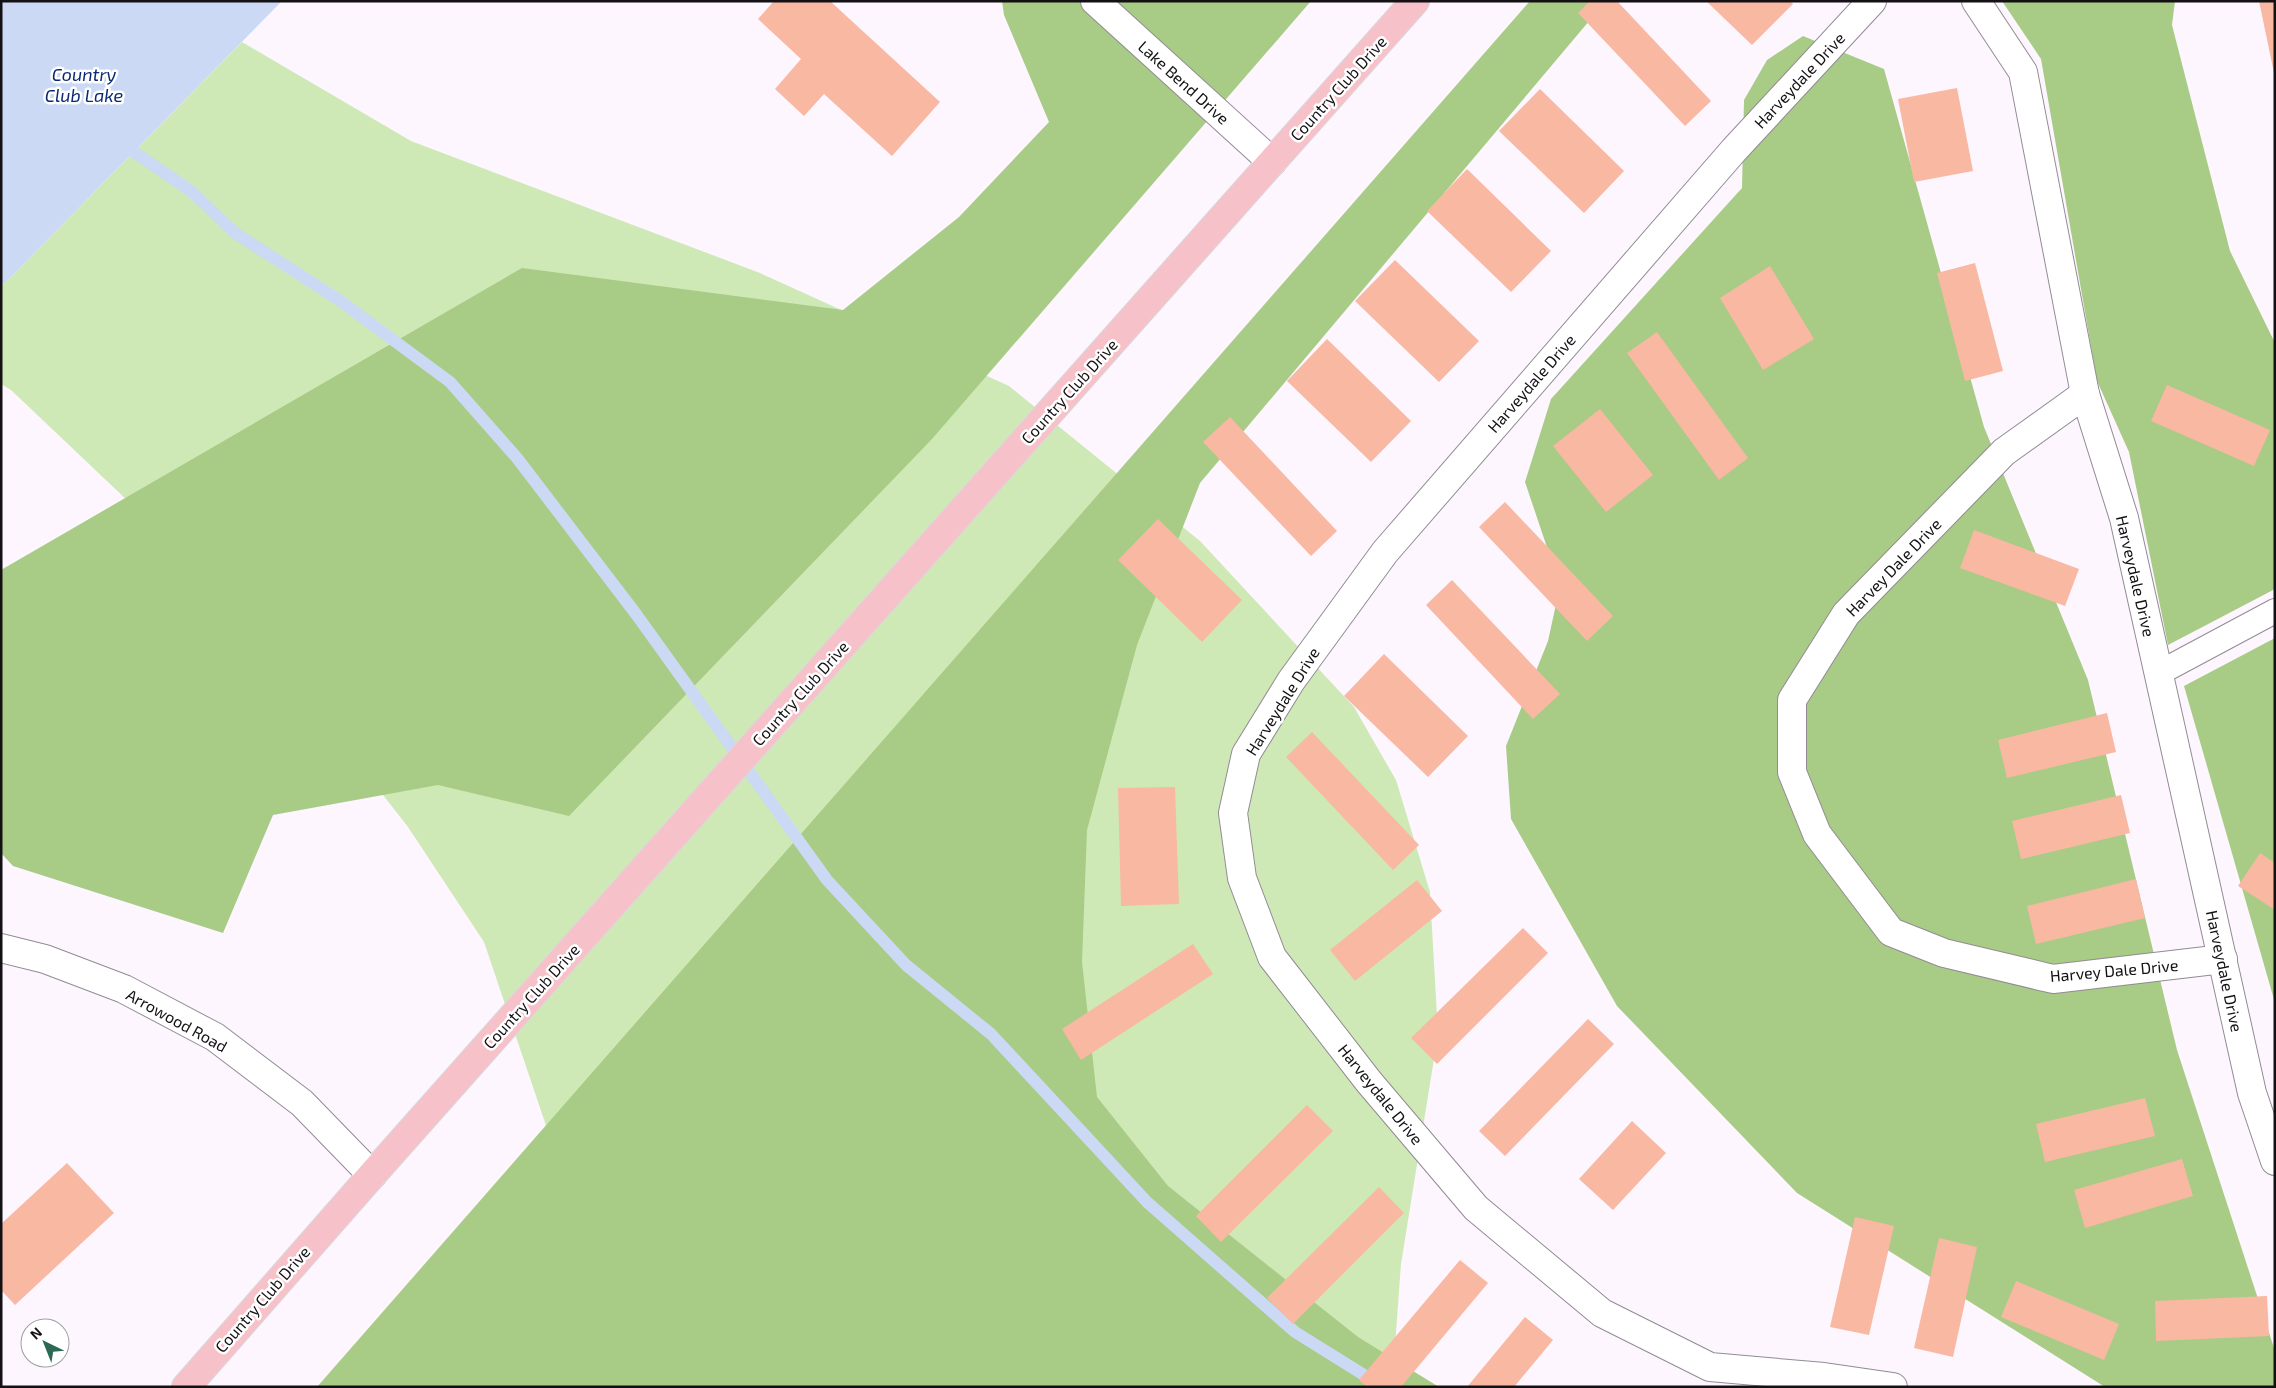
<svg xmlns="http://www.w3.org/2000/svg" width="2276" height="1388" viewBox="0 0 2276 1388" font-family="'Exo 2',sans-serif">
<style>
.green{fill:#cfe9b6}
.forest{fill:#a8cb85}
.water{fill:#cbd9f4}
.lines{fill:none;stroke-linecap:round;stroke-linejoin:round}
.stream{stroke:#cbd9f4;stroke-width:12}
.building{fill:#f9b8a2}
.service-casing{stroke:#928b94;stroke-width:26}
.minor-casing{stroke:#928b94;stroke-width:30}
.tertiary-casing{stroke:#928b94;stroke-width:30}
.primary-casing{stroke:#d9d9d9;stroke-width:30}
.service{stroke:#fff;stroke-width:24}
.minor{stroke:#fff;stroke-width:28}
.tertiary{stroke:#fff;stroke-width:28}
.primary{stroke:#f7c1c9;stroke-width:28}
.labels{text-anchor:middle;dominant-baseline:central;stroke-width:5;stroke-linejoin:round;paint-order:stroke}
.street-label{font-size:16px;fill:#141114;stroke:#fff}
.water-label{font-size:18px;font-style:italic;fill:#0b2973;stroke:#fff}
</style>
<rect width="100%" height="100%" fill="#fdf6ff"/>
<!-- green -->
<path class="green" d="M242,42l169,99 349,132 249,113 191,155 154,166 42,73 34,112 8,142 -37,230 -9,123 -809,-152 -99,-293 -76,-115 -181,-232 -216,-205 -10,-6v-97z"/>
<!-- forest -->
<g class="forest">
<path d="M1002,1h309l-379,438 -363,377 -131,-31 -165,30 -50,118 -210,-67 -12,-13v-283l521,-302 321,42 116,-93 90,-95 -45,-107z"/>
<path d="M1530,1h76l-406,482 -63,162 -50,185 -5,132 15,135 71,89 190,151 81,50h-1122z"/>
<path d="M2002,1h173l-3,24 58,226 45,92v246l-107,56 -39,-193 -32,-71 -56,-322z"/>
<path d="M1803,36l81,33 100,358 104,253 89,370 98,301v36h-170l-308,-194 -180,-187 -106,-187 -5,-73 42,-105 12,-55 -35,-104 26,-83 191,-211 2,-88 23,-40z"/>
<path d="M2275,638v365l-91,-317z"/>
</g>
<!-- water -->
<path class="water" d="M1,1h281l-281,286z"/>
<g class="lines">
<!-- stream -->
<path class="stream" d="M121,140l13,12 57,39 44,42 104,67 111,82 67,76 119,156 191,266 79,85 85,69 156,168 148,130 82,51"/>
</g>
<!-- building -->
<g class="building">
<path d="M774,1h56l110,101 -48,54 -68,-62 -20,22 -29,-27 26,-30 -43,-40z"/>
<path d="M1590,1h27l94,100 -26,25 -107,-113z"/>
<path d="M1706,1h84l3,3 -41,41z"/>
<path d="M2259,1h16v72h-1z"/>
<path d="M1957,88l16,83 -59,11 -16,-83z"/>
<path d="M1540,89l84,82 -40,42 -85,-82z"/>
<path d="M1467,169l84,82 -40,41 -84,-81z"/>
<path d="M1395,260l84,81 -40,41 -84,-81z"/>
<path d="M1975,263l28,108 -38,10 -28,-108z"/>
<path d="M1770,266l44,73 -51,31 -43,-72z"/>
<path d="M1657,332l91,126 -29,22 -92,-127z"/>
<path d="M1327,339l84,82 -40,41 -84,-81z"/>
<path d="M2167,385l103,45 -16,36 -103,-45z"/>
<path d="M1600,409l53,66 -47,37 -53,-66z"/>
<path d="M1230,417l107,114 -26,25 -108,-114z"/>
<path d="M1505,502l108,114 -26,25 -108,-114z"/>
<path d="M1158,519l84,81 -40,42 -84,-82z"/>
<path d="M1974,530l105,39 -14,37 -105,-38z"/>
<path d="M1452,580l108,114 -27,25 -107,-114z"/>
<path d="M1384,654l84,82 -40,41 -84,-81z"/>
<path d="M2107,713l9,39 -109,26 -9,-38z"/>
<path d="M1312,732l107,113 -26,25 -107,-113z"/>
<path d="M1175,787l4,117 -58,2 -3,-118z"/>
<path d="M2121,795l9,38 -109,26 -9,-38z"/>
<path d="M2260,853l15,10v47l-37,-24z"/>
<path d="M2136,879l9,39 -109,26 -9,-38z"/>
<path d="M1417,880l25,31 -87,70 -25,-31z"/>
<path d="M1523,928l25,25 -111,111 -26,-26z"/>
<path d="M1193,944l20,30 -132,86 -19,-31z"/>
<path d="M1588,1019l26,25 -109,112 -26,-25z"/>
<path d="M2145,1098l10,38 -110,26 -9,-38z"/>
<path d="M1307,1105l26,26 -112,111 -25,-26z"/>
<path d="M1632,1121l34,32 -53,57 -34,-31z"/>
<path d="M2182,1159l11,37 -108,32 -11,-38z"/>
<path d="M67,1163l47,50 -99,92 -14,-15v-66z"/>
<path d="M1379,1187l25,26 -111,111 -26,-26z"/>
<path d="M1855,1217l39,9 -25,109 -39,-8z"/>
<path d="M1939,1238l38,9 -24,110 -39,-9z"/>
<path d="M1460,1260l28,23 -87,104h-34l-8,-7z"/>
<path d="M2016,1281l103,43 -15,36 -103,-43z"/>
<path d="M2267,1296l2,40 -113,5 -1,-40z"/>
<path d="M1525,1317l28,23 -39,47h-47z"/>
</g>
<g class="lines">
<defs>
<path id="service" d="M2159,673l116,-62"/>
<g id="minor">
<path d="M1095,1l177,161"/>
<path d="M1872,1l-138,149 -349,402 -94,129 -45,73 -13,59 9,65 30,79 97,125 107,126 126,105 108,54 114,10 69,10"/>
<path d="M1976,1l47,71 62,322 39,124 128,575 23,68"/>
<path d="M2085,394l-81,58 -158,162 -54,86v72l25,62 74,98 53,21 109,26 170,-20"/>
</g>
<path id="tertiary" d="M1,948l44,11 79,30 91,48 87,66 70,72"/>
<path id="primary" d="M186,1387l186,-212 1043,-1174"/>
</defs>
<!-- service casing -->
<use href="#service" class="service-casing"/>
<!-- minor casing -->
<use href="#minor" class="minor-casing"/>
<!-- tertiary casing -->
<use href="#tertiary" class="tertiary-casing"/>
<!-- primary casing -->
<use href="#primary" class="primary-casing"/>
<!-- service -->
<use href="#service" class="service"/>
<!-- minor -->
<use href="#minor" class="minor"/>
<!-- tertiary -->
<use href="#tertiary" class="tertiary"/>
<!-- primary -->
<use href="#primary" class="primary"/>
</g>
<g class="labels">
<!-- street labels -->
<g class="street-label">
<text transform="translate(1799 80) rotate(-47)">Harveydale Drive</text>
<text transform="translate(1184 82) rotate(42)">Lake Bend Drive</text>
<text transform="translate(1338 88) rotate(-48)">Country Club Drive</text>
<text transform="translate(1531 383) rotate(-49)">Harveydale Drive</text>
<text transform="translate(1069 391) rotate(-48)">Country Club Drive</text>
<text transform="translate(1893 567) rotate(-46)">Harvey Dale Drive</text>
<text transform="translate(2136 576) rotate(77)">Harveydale Drive</text>
<text transform="translate(800 693) rotate(-48)">Country Club Drive</text>
<text transform="translate(1282 701) rotate(-58)">Harveydale Drive</text>
<text transform="translate(2114 970) rotate(-5)">Harvey Dale Drive</text>
<text transform="translate(2225 971) rotate(78)">Harveydale Drive</text>
<text transform="translate(531 996) rotate(-48)">Country Club Drive</text>
<text transform="translate(177 1020) rotate(29)">Arrowood Road</text>
<text transform="translate(1381 1094) rotate(51)">Harveydale Drive</text>
<text transform="translate(262 1299) rotate(-49)">Country Club Drive</text>
</g>
<!-- water labels -->
<g class="water-label">
<text x="84" y="74">Country<tspan x="84" dy="21">Club Lake</tspan></text>
</g>
</g>
<!-- border -->
<rect width="2276" height="1388" fill="none" stroke="#141114" stroke-width="5"/>
<!-- north arrow -->
<g transform="translate(45 1343) rotate(317)"><circle r="24" fill="#ffffff" stroke="#a1a0a1"/>
<path d="M0-4L9 19L0 12L-9 19Z" fill="#2b6955"/>
<text y="-8" font-size="14" font-weight="bold" text-anchor="middle" fill="#141114">N</text>
</g>
</svg>
